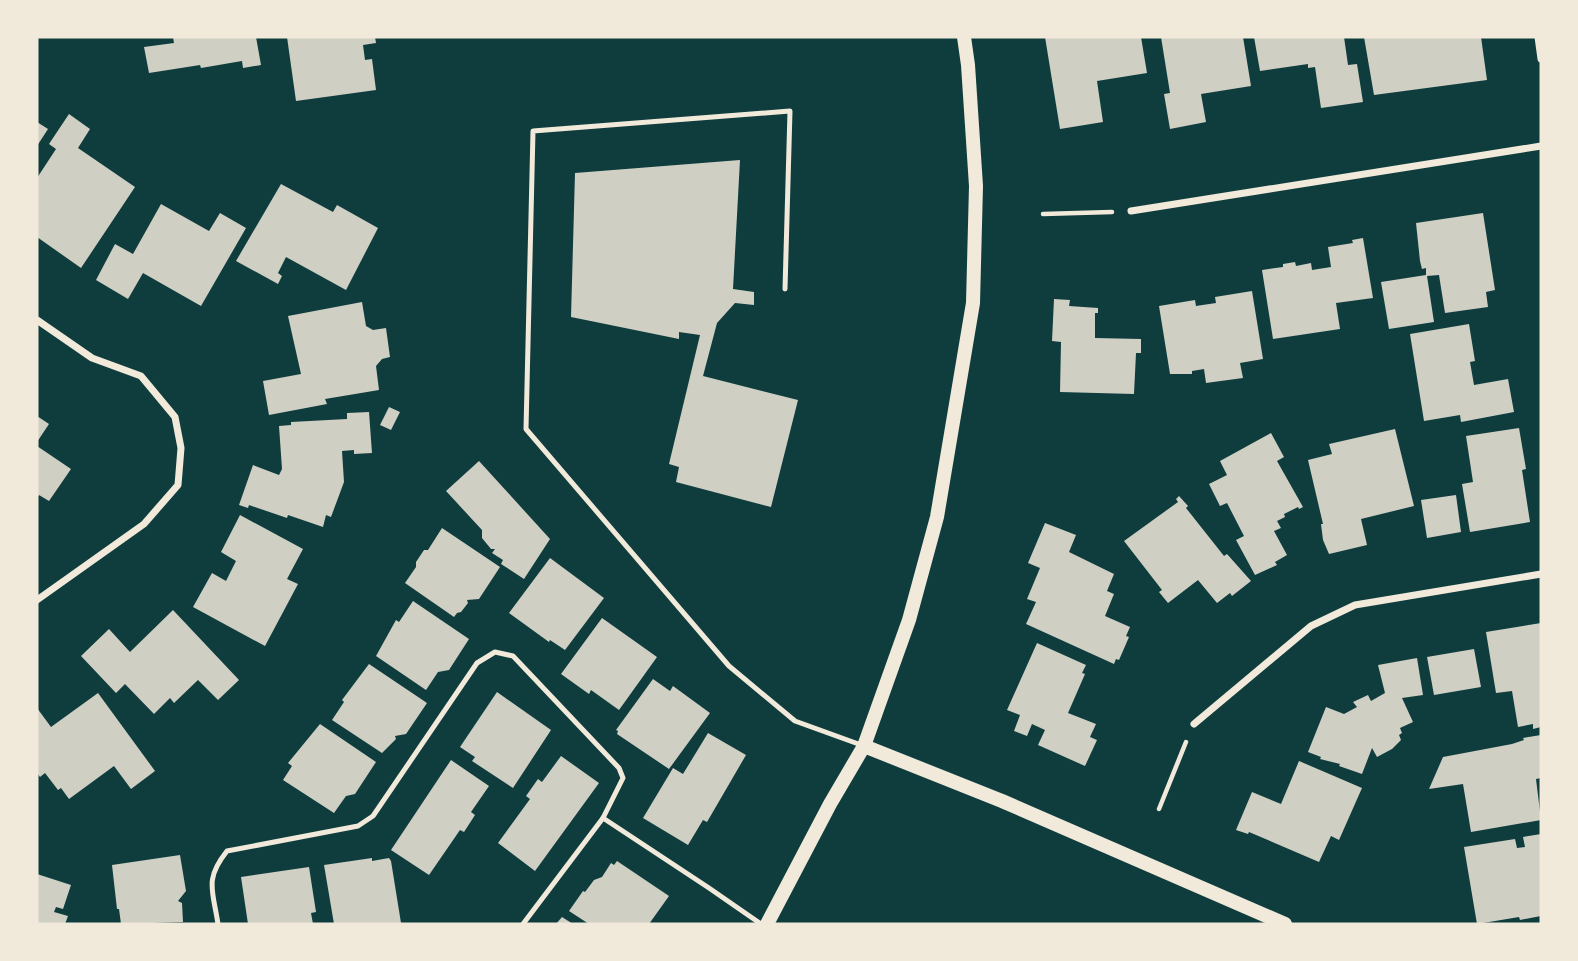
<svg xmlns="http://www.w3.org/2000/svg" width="1578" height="961" viewBox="0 0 1578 961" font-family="'Open Sans',sans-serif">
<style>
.building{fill:#cfcfc3}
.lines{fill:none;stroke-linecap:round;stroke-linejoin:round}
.path{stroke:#f1e9da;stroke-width:4.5}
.service{stroke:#f1e9da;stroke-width:5}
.minor{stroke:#f1e9da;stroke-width:7}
.secondary{stroke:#f1e9da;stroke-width:14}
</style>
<rect width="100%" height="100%" fill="#0f3d3e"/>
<!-- building -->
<g class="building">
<path d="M173,37h83l5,28 -18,3 -1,-7 -41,7 -1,-3 -51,8 -5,-26 30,-4z"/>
<path d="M287,37h88l1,6 -13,2 2,15 7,-1 4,31 -80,11z"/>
<path d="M1045,37h96l6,36 -50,8 6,41 -43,7z"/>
<path d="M1161,37h82l8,49 -50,8 5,28 -36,7 -6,-35 6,-1z"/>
<path d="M1254,37h90l4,28 9,-1 6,38 -42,6 -6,-41 -7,1v-4l-48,7z"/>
<path d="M1364,37h117l6,43 -113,15z"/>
<path d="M69,114l21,15 -12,19 57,39 -54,81 -44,-31v-59l19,-29 -7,-5z"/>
<path d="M37,122l11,7 -11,17z"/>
<path d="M740,160l-7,129 21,3v13l-19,-2 -18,20 -14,53 95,24 -27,107 -95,-25 3,-15 -10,-3 31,-129 -21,-3v7l-108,-22 4,-144z"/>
<path d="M281,184l52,28 4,-7 41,23 -32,62 -60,-33 -8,16 4,3 -4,8 -42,-23z"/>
<path d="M161,204l48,27 11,-18 26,15 -45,78 -58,-33 -15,26 -32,-19 19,-36 18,10z"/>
<path d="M1483,213l12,77 -9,2 2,15 -43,6 -6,-38 -12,1 7,46 -45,7 -8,-47 45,-7v-7l-4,1 -2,-8 -4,-38z"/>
<path d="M1363,238l10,60 -37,5 4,26 -67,10 -11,-69 21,-3v-3l12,-2 1,4 15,-3 1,7 19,-3 -3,-20 25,-4 -1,-3z"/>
<path d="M1252,291l11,68 -23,4 3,15 -37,5 -2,-14 -12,2v3h-22l-11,-68 36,-6 1,6 20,-3 -1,-6z"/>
<path d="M1054,299l16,1 -1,6 29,2v5h-3v25l46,1v14h-5l-2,41 -74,-2 1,-50 -9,-1z"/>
<path d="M362,302l4,24 7,4 13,-2 4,29 -8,2 -6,7 3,24 -54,9 2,5 -58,11 -6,-34 38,-7 -13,-58z"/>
<path d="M1469,324l6,37 -5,1 4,23 34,-6 6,33 -53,10 -1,-7 -36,6 -14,-87z"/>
<path d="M389,407l11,5 -9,18 -11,-5z"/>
<path d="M369,412l3,41 -18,1v-4l-12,1 2,31 -13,35 -5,-2 -3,12 -35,-12 -1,3 -38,-13 -1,3 -9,-3 14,-40 26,10 3,-6 -3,-43 12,-1v-3l56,-3v-6z"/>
<path d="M37,416l12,8 -12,18z"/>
<path d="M1519,428l7,41 -4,1 8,52 -60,10 -8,-48 11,-2 -7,-46z"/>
<path d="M1395,429l19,77 -53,13 6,26 -38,9 -6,-14 -2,-16h2l-15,-64 24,-6 -3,-10z"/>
<path d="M1271,433l13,24 -7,4 26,46 -4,2 -1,-2 -14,7 1,3 -8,4 4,7 -7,3 13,24 -12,7 2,3 -22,10 -19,-35 8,-4 -17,-33 -7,3 -11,-22 18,-9 -7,-14z"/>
<path d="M37,446l34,23 -22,32 -10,-6 -2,3z"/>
<path d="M479,461l71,78 -26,40 -23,-15 2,-4 -11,-7 3,-4h-4l-9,-11v-8l-36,-39z"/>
<path d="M1456,495l5,37 -34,6 -6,-38z"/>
<path d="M1179,496l9,10 -2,2 38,48 3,-2 24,27 -19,15 -2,-3 -13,10 -19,-23 -30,23 -9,-11 3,-2 -38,-49 54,-39 -2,-3z"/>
<path d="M240,515l63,34 -16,30 11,5 -33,62 -72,-39 19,-34 14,8 10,-20 -15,-9z"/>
<path d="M1045,523l31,12 -7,17 45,22 -7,17 7,3 -9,22 25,11 -4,9 3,1 -10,23 -3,-1 -2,5 -88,-40 10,-22 -9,-3 13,-31 -12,-5z"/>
<path d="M442,528l58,39 -21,32 -12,1 1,3 -7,9 -4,1 -3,4 -49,-34 11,-16v-5l8,-12h4z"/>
<path d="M550,558l54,40 -39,52 -15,-10 -1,2 -40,-29z"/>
<path d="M413,601l56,38 -20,31 -11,2 -12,18 -50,-34 20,-36 3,2z"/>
<path d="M173,610l66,70 -21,20 -20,-20 -24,23 -4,-5 -16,16 -29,-30 -9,9 -35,-37 28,-27 21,23z"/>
<path d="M602,618l55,39 -38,53 -28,-20 -2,4 -28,-20z"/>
<path d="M1541,623v104l-8,2v-5l-15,3 -6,-36 -16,2 -10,-61z"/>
<path d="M1037,643l49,22 -4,8 3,1 -17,39 28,11 -6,13 7,3 -12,26 -47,-21 7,-15 -13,-6 -5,12 -13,-5 6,-16 -13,-5z"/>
<path d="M1474,649l7,38 -47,8 -7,-38z"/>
<path d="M1417,658l6,37 -21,3 11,24 -13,6 2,5 -3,2 2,5 -9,9 -15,8 -5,-9 -10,26 -23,-8 1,-2 -20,-5 1,-2 -13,-5 18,-45 18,7 13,-7 -4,-5 15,-7 3,6 14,-8 -7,-28z"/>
<path d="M369,664l58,39 -21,31 -11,2 1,3 -14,14 -50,-33 12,-18 -2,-2z"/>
<path d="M653,679l17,12 3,-5 37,27 -41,56 -52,-35 1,-3 -2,-1z"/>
<path d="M497,692l54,38 -38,58 -41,-27 3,-4 -15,-10z"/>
<path d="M98,693l57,78 -24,18 -17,-23 -45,33 -8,-11 -3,2 -13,-17 -5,4 -3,-4v-65l14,19z"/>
<path d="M320,724l56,38 -21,32 -9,2 -12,17 -51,-33 9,-14 -4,-3z"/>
<path d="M708,733l38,22 -39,67 -4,-2 -15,25 -45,-27 30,-50 10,6z"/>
<path d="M1541,735v43l-5,1 5,41 -70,12 -8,-48 -34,5 14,-32 69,-13 12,-4 -1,-2z"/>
<path d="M561,756l38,27 -64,88 -37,-28 32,-44 -4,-3 12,-17 4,3z"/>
<path d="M451,760l38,26 -18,26 4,3 -11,17 -4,-2 -31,45 -38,-25z"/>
<path d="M1299,761l63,27 -23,52 -8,-4 -12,26 -70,-30 -1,2 -12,-4 16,-38 29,12z"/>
<path d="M1541,834v82l-21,4 -1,-3 -42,7 -13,-77 51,-8 2,9 8,-1 -2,-10z"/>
<path d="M180,855l6,36 -8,10 4,2 1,19 -62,2 -2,-15h-2l-5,-44z"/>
<path d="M372,858v3l17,-3 2,3 10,62 -67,1 -10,-59z"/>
<path d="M617,861l52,35 -20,28h-60l-20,-13 14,-20 2,1 9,-12 8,-3 9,-14 3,2z"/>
<path d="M309,867l7,45 -5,1 2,11h-65l-7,-47z"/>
<path d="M37,874l34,11 -8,24 -7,-2 -2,5 14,4 -3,8h-28z"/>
<path d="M562,917l11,7h-17z"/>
</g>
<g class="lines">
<!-- path -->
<g class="path">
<path d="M1043,214l69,-2"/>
<path d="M1159,809l27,-67"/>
</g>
<!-- service -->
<g class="service">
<path d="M785,289l5,-178 -257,20 -7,298 203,237 66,55 69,25"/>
<path d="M603,818l106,70 52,36"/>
<path d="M218,924c-5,-34 -14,-44 9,-73l131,-25 15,-10 104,-153 18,-11 18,4 106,112 4,10 -20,40 -80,106"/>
</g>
<!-- minor -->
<g class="minor">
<path d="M1538,37l3,22"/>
<path d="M1131,211l410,-65"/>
<path d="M37,320l55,38 49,18 34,41 6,31 -3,37 -34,39 -107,76"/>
<path d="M1194,724l117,-98 44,-21 186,-31"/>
</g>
<!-- secondary -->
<g class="secondary">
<path d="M864,746l138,55 283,123"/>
<path d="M767,924l63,-120 34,-58 45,-126 28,-103 36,-214 3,-117 -8,-121 -4,-28"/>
</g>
</g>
<!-- border -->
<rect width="1578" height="961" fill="none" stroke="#f1e9da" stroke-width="77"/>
</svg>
